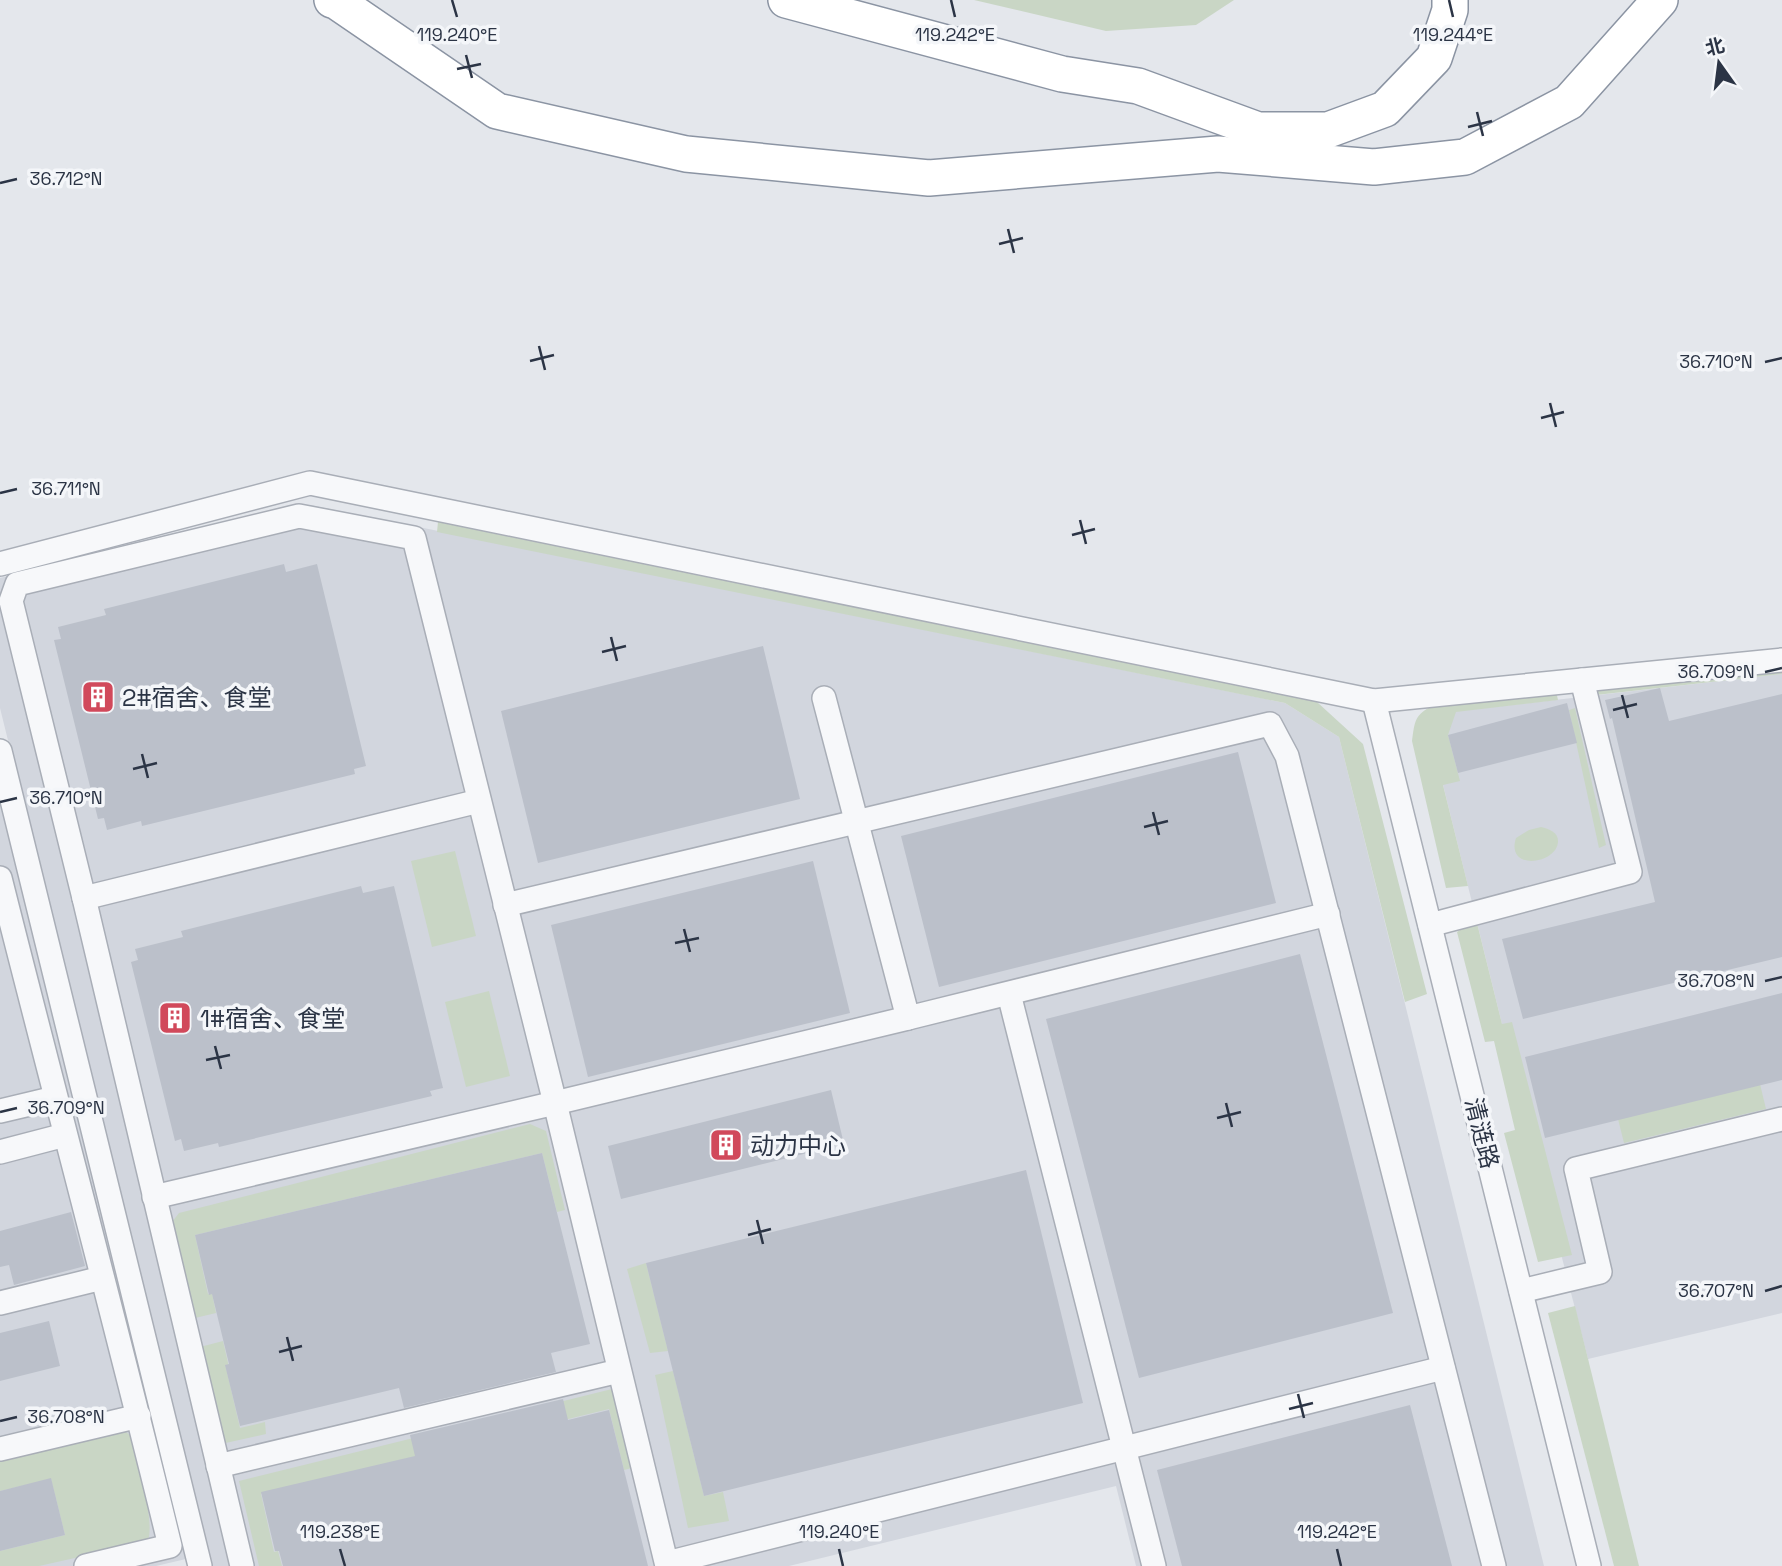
<svg xmlns="http://www.w3.org/2000/svg" width="1782" height="1566" viewBox="0 0 1782 1566" font-family="'Space Grotesk','Noto Sans SC',sans-serif">
<style>
.built{fill:#d2d6de}
.green{fill:#c9d6c5}
.building{fill:#bbc0ca}
.lines{fill:none;stroke-linecap:round;stroke-linejoin:round}
.minor-casing{stroke:#a9aeb7;stroke-width:26}
.highway-casing{stroke:#8b94a3;stroke-width:38}
.minor{stroke:#f7f8fa;stroke-width:23}
.highway{stroke:#fff;stroke-width:35}
.ticks{fill:none;stroke:#2b3445;stroke-width:2.5}
.labels{text-anchor:middle;dominant-baseline:central;stroke-width:7;stroke-linejoin:round;paint-order:stroke}
.poi-label{font-size:24px;fill:#2b3445;stroke:#f4f6f9;text-anchor:start}
.street-label{font-size:24px;fill:#2b3445;stroke:#f4f6f9}
.ticks-label{font-size:18px;text-anchor:middle;fill:#2b3445;stroke:#f4f6f9;stroke-width:7;stroke-linejoin:round;paint-order:stroke}
</style>
<rect width="100%" height="100%" fill="#e4e7ec"/>
<!-- built -->
<g class="built">
<path d="M310,505l975,198 54,34 205,829h-408l-20,-80 -327,80h-577l-212,-858v-130z"/>
<path d="M1782,674v639l-194,46 -86,-335 -71,-288 19,-24z"/>
<path d="M0,793l186,766 -30,7h-156z"/>
</g>
<!-- green -->
<g class="green">
<path d="M974,0h260l-38,25 -90,6z"/>
<path d="M438,522l879,180 46,42 64,250 -22,8 -66,-265 -54,-34 -848,-171z"/>
<path d="M1782,666v8l-186,21 -2,-10z"/>
<path d="M1556,691l2,9 -102,12 -8,23 12,46 -17,4 25,101 -22,2 -34,-147c3,-20 2,-26 22,-36z"/>
<path d="M1575,708l31,137 -7,3 -30,-138z"/>
<path d="M1541,827c8,2 17,5 17,14 0,23 -53,31 -42,-3l13,-8z"/>
<path d="M455,851l21,85 -44,11 -21,-86z"/>
<path d="M1476,919l26,105 10,-2 60,233 -34,7 -34,-129 11,-3 -21,-89 -9,1 -28,-110z"/>
<path d="M489,991l21,85 -44,11 -21,-85z"/>
<path d="M1760,1084l6,25 -142,34 -6,-24z"/>
<path d="M530,1124l16,7 19,79 -8,2 -15,-59 -347,82 13,59 4,-1 4,20 -21,5 -23,-96 7,-9z"/>
<path d="M646,1263l22,88 -18,2 -23,-84z"/>
<path d="M1575,1306l64,260h-25l-66,-253z"/>
<path d="M223,1341l6,26 -3,1 14,60 25,-6 1,12 -45,10 -21,-97z"/>
<path d="M673,1371l31,125 19,-4 6,29 -41,7 -33,-153z"/>
<path d="M612,1389l20,79 -8,2 -15,-61 -348,85 13,58 4,-1 4,15h-23l-20,-85z"/>
<path d="M116,1429l10,3 5,4c6,28 22,75 18,101l-7,6 -103,23h-39v-15l65,-16 -14,-56 -51,12v-34z"/>
</g>
<!-- building -->
<g class="building">
<path d="M284,564l2,8 31,-8 49,202 -12,3 1,5 -213,52 -1,-5 -34,9 -3,-12 -6,1 -44,-179 7,-1 -3,-12 48,-12 -2,-6z"/>
<path d="M763,646l37,153 -262,64 -37,-152z"/>
<path d="M1660,688l9,33 113,-27v263l-259,62 -21,-80 153,-37 -43,-184 -2,1 -5,-19z"/>
<path d="M1567,703l10,40 -119,30 -10,-38z"/>
<path d="M1238,752l38,151 -337,84 -38,-151z"/>
<path d="M813,861l37,152 -262,64 -37,-152z"/>
<path d="M361,886l2,7 31,-7 49,202 -13,3 2,5 -213,51 -1,-4 -34,8 -3,-12 -6,2 -44,-179 7,-2 -3,-11 48,-12 -2,-6z"/>
<path d="M1300,954l93,359 -254,65 -93,-359z"/>
<path d="M1782,993v87l-237,58 -20,-81z"/>
<path d="M831,1090l13,54 -223,55 -13,-53z"/>
<path d="M542,1153l48,191 -39,9 5,19 -152,36 -5,-20 -159,38 -15,-61 4,-1 -17,-70 -3,1 -14,-60z"/>
<path d="M1026,1170l57,233 -379,93 -58,-233z"/>
<path d="M71,1212l14,54 -71,19 -5,-20 -9,2v-36z"/>
<path d="M49,1321l11,45 -60,15v-48z"/>
<path d="M563,1399l5,21 41,-10 39,156h-365l-4,-15h-4l-14,-59 154,-36 -5,-21z"/>
<path d="M1410,1405l42,161h-270l-25,-96z"/>
<path d="M51,1478l14,57 -65,16v-60z"/>
</g>
<g class="lines">
<defs>
<g id="minor">
<path d="M0,564l310,-81 1064,218 408,-41"/>
<path d="M824,698l84,320 420,-104"/>
<path d="M1374,701l215,865"/>
<path d="M0,751l200,815"/>
<path d="M0,878c56,223 116,445 170,668l-84,20"/>
<path d="M84,898l395,-97"/>
<path d="M505,905l765,-181 17,32 207,810"/>
<path d="M1430,925l200,-53 -48,-192"/>
<path d="M1009,994l145,572"/>
<path d="M0,1111l55,-13"/>
<path d="M0,1152l65,-17"/>
<path d="M154,1197l401,-94 353,-85"/>
<path d="M1521,1291l79,-19 -24,-103 206,-50"/>
<path d="M0,1303l102,-25"/>
<path d="M0,1449l139,-33"/>
<path d="M218,1466l401,-95"/>
<path d="M667,1563l776,-195"/>
<path d="M242,1566l-158,-668 -73,-297 6,-17 282,-68 115,22 141,565 112,463"/>
</g>
<g id="highway">
<path d="M332,0l4,1 161,110 189,43 243,24 289,-24 156,13 91,-10 104,-55 91,-102"/>
<path d="M786,0l276,74 76,12 120,44h70l57,-21 49,-51 16,-48v-10"/>
</g>
</defs>
<!-- minor casing -->
<use href="#minor" class="minor-casing"/>
<!-- highway casing -->
<use href="#highway" class="highway-casing"/>
<!-- minor -->
<use href="#minor" class="minor"/>
<!-- highway -->
<use href="#highway" class="highway"/>
</g>
<!-- ticks -->
<path class="ticks" d="M452,0l5,17M951,0l4,17M1449,0l4,17M466,55l6,23M457,69l24,-5M1477,112l6,24M1468,127l24,-6M0,183l17,-4M1008,229l6,24M999,244l24,-6M539,346l6,24M530,361l24,-6M1765,362l17,-4M1550,403l6,24M1541,418l23,-6M0,493l17,-4M1080,520l6,24M1072,535l23,-6M611,637l6,24M602,652l24,-6M1765,672l17,-4M1622,695l6,23M1613,710l24,-6M142,754l6,24M133,769l24,-6M0,802l17,-4M1153,812l6,23M1144,827l24,-6M684,929l6,23M675,943l24,-5M1765,981l17,-4M215,1046l6,23M206,1060l24,-5M1226,1103l6,24M0,1112l17,-4M1217,1118l24,-6M757,1220l6,24M748,1235l23,-6M1765,1291l17,-5M287,1337l6,24M279,1352l23,-6M1298,1394l6,24M1289,1409l24,-6M0,1421l17,-4M340,1549l5,17M839,1549l4,17M1337,1549l4,17"/>
<!-- icons -->
<defs>
<symbol id="building-square" viewBox="-11 -11 22 22"><rect x="-9" y="-9" width="18" height="18" rx="4" fill="#d1495b" stroke="#f4f6f9"/><path d="M-4-6H4V6H1V3H-1V6H-4ZM-2.5-4.3h1.7v1.8h-1.7ZM.8-4.3h1.7v1.8H.8ZM-2.5-1h1.7V.8h-1.7ZM.8-1h1.7V.8H.8Z" fill="#fff"/></symbol>
</defs>
<g fill-rule="evenodd">
<use href="#building-square" x="79" y="678" width="38" height="38"/>
<use href="#building-square" x="156" y="999" width="38" height="38"/>
<use href="#building-square" x="707" y="1126" width="38" height="38"/>
</g>
<g class="labels">
<!-- poi labels -->
<g class="poi-label">
<text x="122" y="697">2#宿舍、食堂</text>
<text x="200" y="1018">1#宿舍、食堂</text>
<text x="750" y="1145">动力中心</text>
</g>
<!-- street labels -->
<g class="street-label">
<text transform="translate(1482 1133) rotate(76)">清涟路</text>
</g>
</g>
<g class="ticks-label">
<text x="457" y="41">119.240°E</text>
<text x="955" y="41">119.242°E</text>
<text x="1453" y="41">119.244°E</text>
<text x="66" y="185">36.712°N</text>
<text x="1716" y="368">36.710°N</text>
<text x="66" y="495">36.711°N</text>
<text x="1716" y="678">36.709°N</text>
<text x="66" y="804">36.710°N</text>
<text x="1716" y="987">36.708°N</text>
<text x="66" y="1114">36.709°N</text>
<text x="1716" y="1297">36.707°N</text>
<text x="66" y="1423">36.708°N</text>
<text x="340" y="1538">119.238°E</text>
<text x="839" y="1538">119.240°E</text>
<text x="1337" y="1538">119.242°E</text>
</g>
<!-- north arrow -->
<g transform="translate(1719 63) rotate(346)" stroke="#f4f6f9" stroke-width="5" paint-order="stroke">
<path d="M0-5L12 26L0 18L-12 26Z" fill="#2b3445"/>
<text y="-10" font-size="19" font-weight="bold" text-anchor="middle" fill="#2b3445">北</text>
</g>
</svg>
